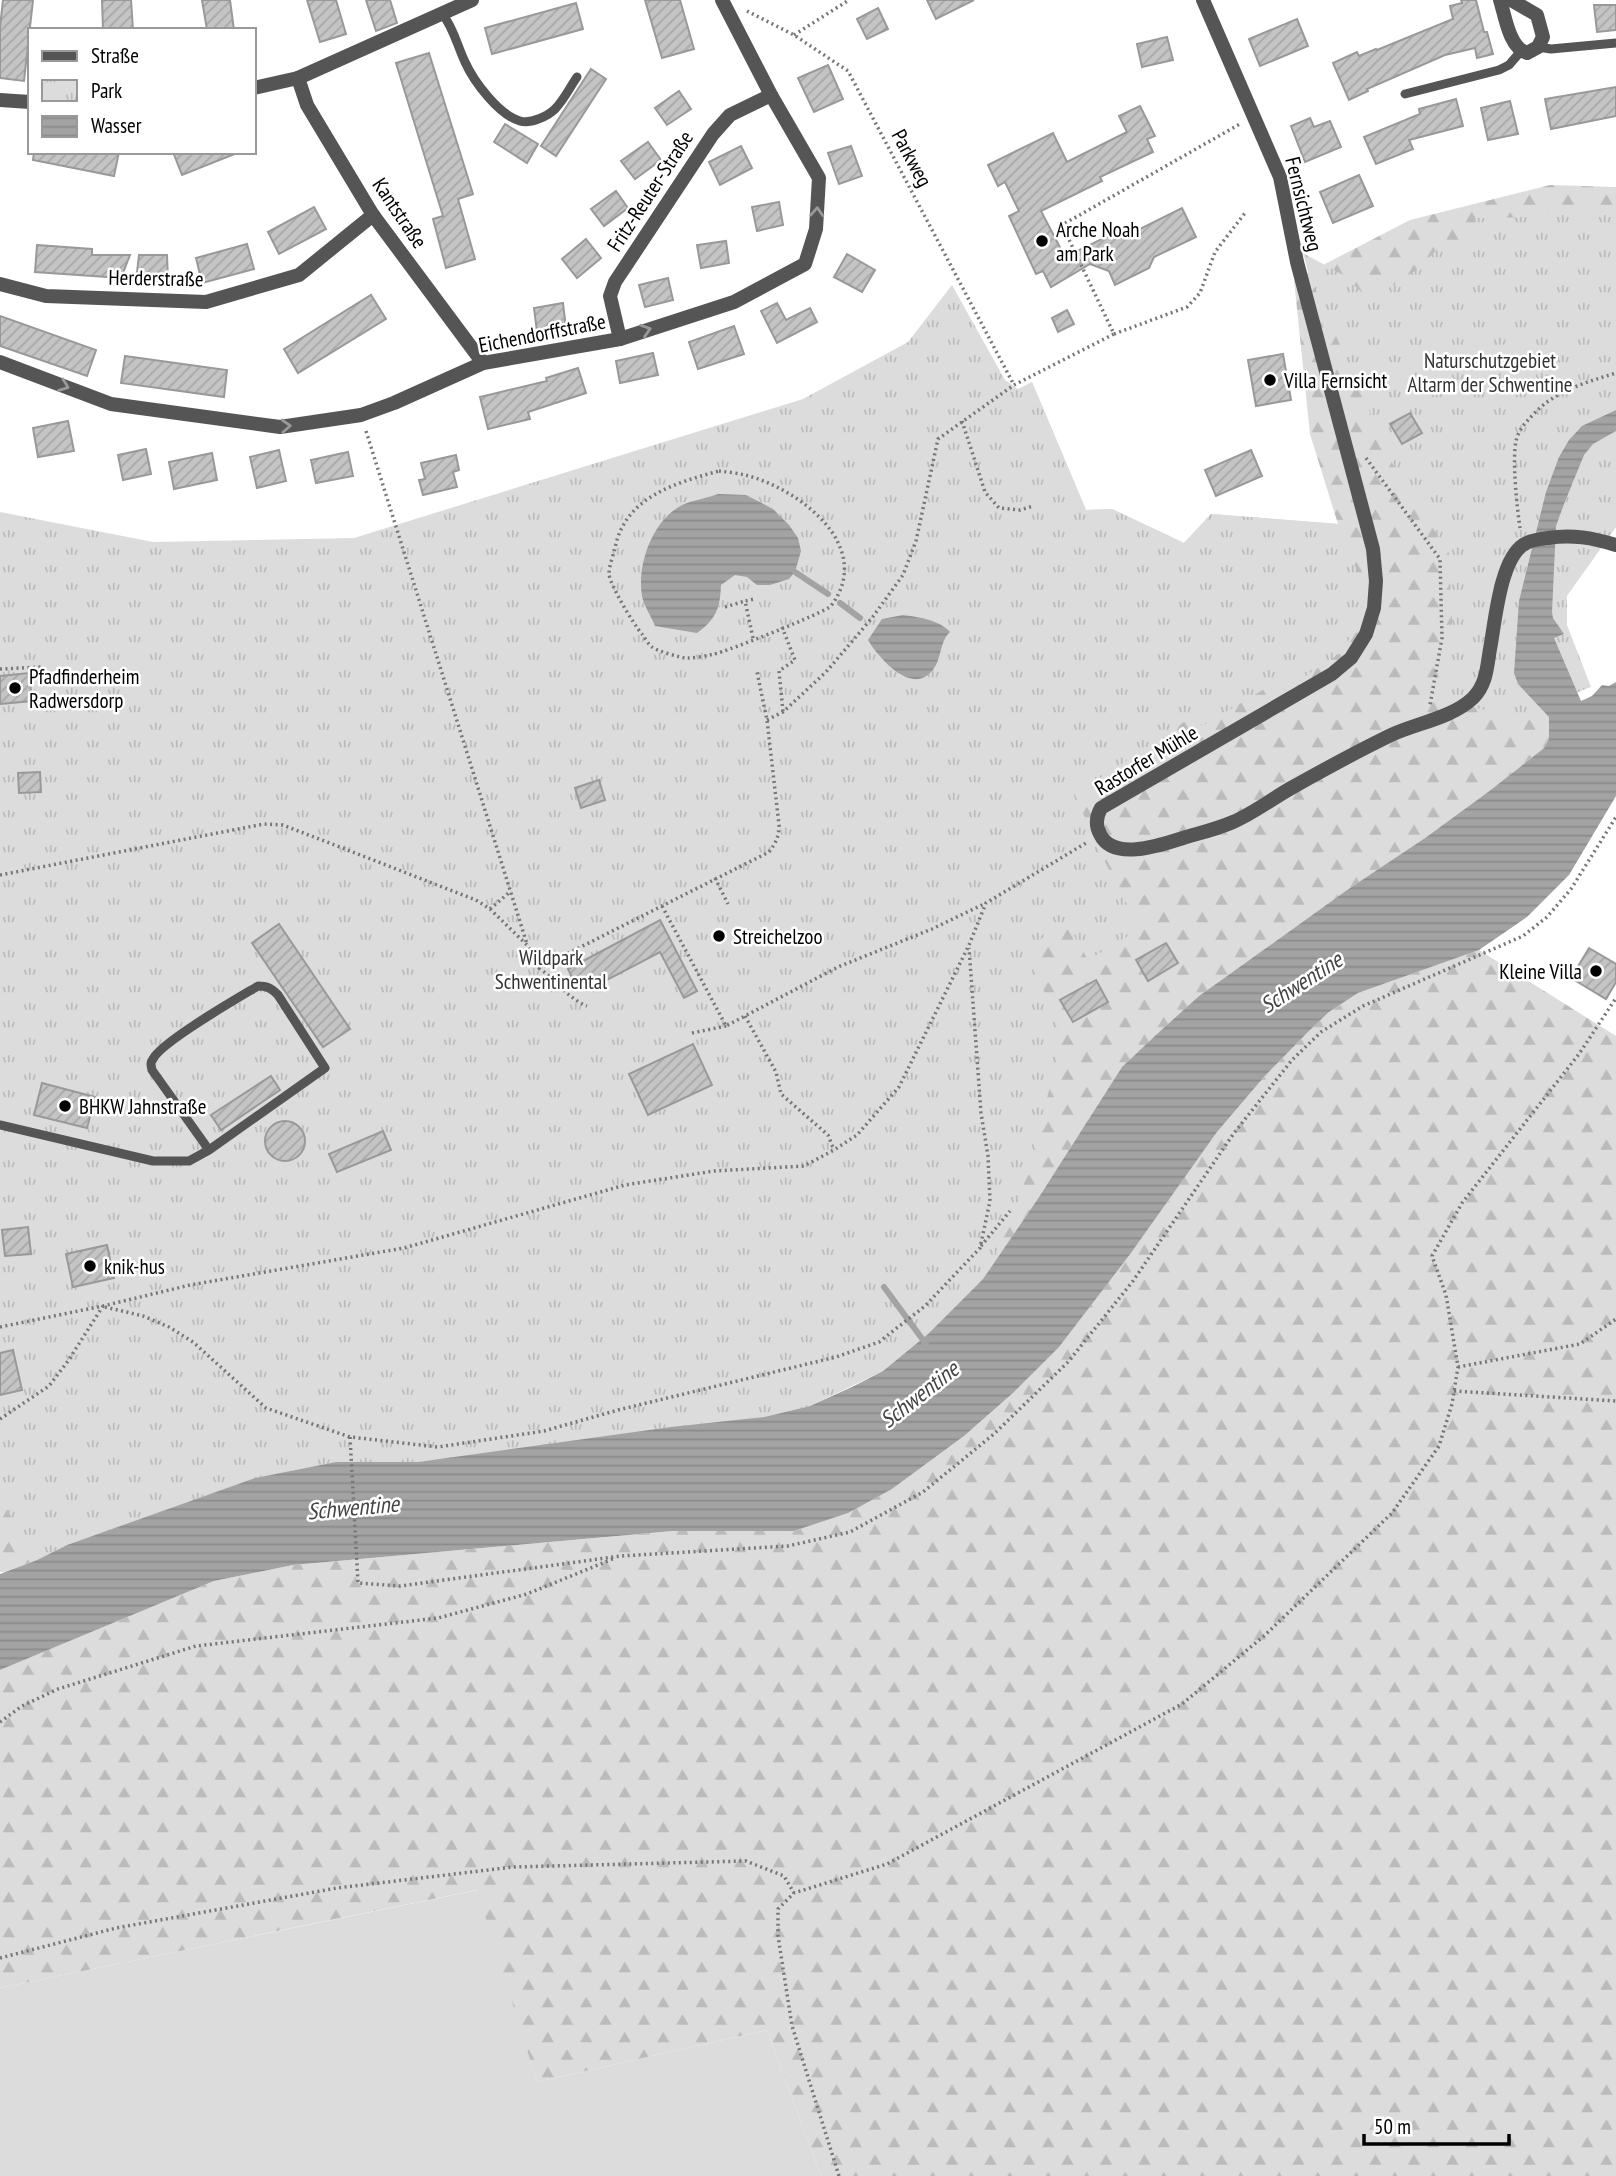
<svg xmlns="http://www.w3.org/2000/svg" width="1616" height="2176" viewBox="0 0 1616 2176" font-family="'PT Sans Narrow',sans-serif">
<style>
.green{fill:#dcdcdc}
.forest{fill:url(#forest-firs)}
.park{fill:url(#park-tufts)}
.water{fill:url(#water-rules)}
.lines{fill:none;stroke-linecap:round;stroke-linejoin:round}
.stream{stroke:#a3a3a3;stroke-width:6}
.building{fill:url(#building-hatch);stroke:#999;stroke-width:2}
.path{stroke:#777;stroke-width:3.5;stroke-dasharray:2 3.5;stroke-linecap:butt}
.lane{stroke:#555;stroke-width:9}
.street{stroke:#555;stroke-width:14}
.oneway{stroke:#999}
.poi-dot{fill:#000;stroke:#fff;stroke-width:2.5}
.labels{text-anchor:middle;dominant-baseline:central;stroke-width:5;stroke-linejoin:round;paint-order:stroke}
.street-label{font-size:21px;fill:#000;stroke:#fff}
.poi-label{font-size:21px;fill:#000;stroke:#fff;text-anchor:start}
.park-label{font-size:21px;fill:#333;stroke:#fff}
.water-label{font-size:23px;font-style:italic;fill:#444;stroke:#fff}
</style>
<defs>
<pattern id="forest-firs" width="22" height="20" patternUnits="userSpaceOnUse" patternTransform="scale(1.75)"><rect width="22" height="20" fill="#dcdcdc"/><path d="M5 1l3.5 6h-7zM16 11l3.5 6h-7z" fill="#bbb"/></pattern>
<pattern id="park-tufts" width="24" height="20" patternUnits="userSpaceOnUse" patternTransform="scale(1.75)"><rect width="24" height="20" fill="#dcdcdc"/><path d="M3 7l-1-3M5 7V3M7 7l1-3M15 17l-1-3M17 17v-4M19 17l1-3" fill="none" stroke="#bbb"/></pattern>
<pattern id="water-rules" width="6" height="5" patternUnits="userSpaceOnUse" patternTransform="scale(1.75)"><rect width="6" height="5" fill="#a3a3a3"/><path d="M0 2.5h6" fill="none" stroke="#8b8b8b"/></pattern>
<pattern id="building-hatch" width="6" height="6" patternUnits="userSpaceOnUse" patternTransform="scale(1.75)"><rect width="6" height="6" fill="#c4c4c4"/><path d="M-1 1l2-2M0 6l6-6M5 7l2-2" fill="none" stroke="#a7a7a7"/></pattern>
</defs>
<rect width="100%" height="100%" fill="#fff"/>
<!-- green -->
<path class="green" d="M478,1890l59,192 230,-52 54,146h-821v-188z"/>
<!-- forest -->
<g class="forest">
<path d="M1550,185l66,2v223l-34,16 -33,291v22l-5,9 -56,44 -63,46 -78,52 -148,106 -77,71 -83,130 -56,82 -219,138 -346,45h-82l-30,6 -51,10 -188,67 -30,15 -32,12h-5v-103l1032,-1087 54,128 26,-1 72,34 27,-29 127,10 -28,-90 -16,-154 116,-60z"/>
<path d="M1479,950l137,86v1140h-795l-54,-146 -230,52 -60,-192 -477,98v-318l214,-89 79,-16 380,-34h121l53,-18 45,-24 72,-53 49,-43 45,-46 73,-94 86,-121 47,-55 45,-46 20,-19 29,-19z"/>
</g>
<!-- park -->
<g class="park">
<path d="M1572,205l44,2v320l-49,69v29l24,62c-19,6 -32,18 -46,32l-60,-9 -45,-9 12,-78 -3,-70 -54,-84 -86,-194 -6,-22 40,22 27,25 45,-29 23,-22 16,-2 24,-16 -3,-13c37,0 61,1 97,-13z"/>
<path d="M952,285l53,95 13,9 14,-7 54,128 26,-1 72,34 27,-29 128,10 27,71 -21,55 -62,41 -12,-6 -69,41 -9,-10 -118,79 28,63 37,71 -52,31 -21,-37 -44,27 20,39 20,49 -46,172 -34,69 -55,55 -45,37 -73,35 -46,11 -93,10 -253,35h-82l-81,16 -188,67 -30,15 -37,-62v-986l153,30 201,-4 449,-139 105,-57z"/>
</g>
<!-- water -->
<g class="water">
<path d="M1616,410v21l-23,13 -9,11 -20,49 -8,22 -4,86 1,6 11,16 -10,4 27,63 11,-5 10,-11 7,1 7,-4v114l-47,79 -42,42 -48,33 -121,43 -29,19 -20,19 -45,46 -47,55 -86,121 -72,94 -46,46 -49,43 -72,53 -44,24 -54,18h-121l-380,34 -79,16 -214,89v-96l37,-14 30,-15 188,-67 81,-16h82l253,-35 93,-10 46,-11 44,-20 29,-15 45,-37 55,-55 56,-82 83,-130 34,-32 43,-39 148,-106 78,-52 63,-46 56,-44 5,-9v-22l-31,-33 -4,-11 5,-72 27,-109 13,-35 10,-17 13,-14z"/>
<path d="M718,494l28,1 27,14 16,16 9,13 3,13 -6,21 -6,7 -19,6h-13l-10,-8 -12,-2 -14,10c-1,24 -5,34 -24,48l-42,-7c-4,-10 -11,-20 -13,-30 -5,-30 9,-71 35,-88 10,-7 28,-9 41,-14z"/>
<path d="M903,615c15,2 37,5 47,17 -11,10 -8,28 -18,39 -21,25 -54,-14 -64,-31l14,-21z"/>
</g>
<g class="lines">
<!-- stream -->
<g class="stream">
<path d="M795,572l33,22"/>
<path d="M840,603l20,15"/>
<path d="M884,1287l42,57"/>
</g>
</g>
<!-- building -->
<g class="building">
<path d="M3,0h30l-9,81 -24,-3v-51z"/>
<path d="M102,0h29l2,30h-30z"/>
<path d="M202,0h28l4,30h-27z"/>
<path d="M307,0h29l10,34 -26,8z"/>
<path d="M366,0h24l7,23 -21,8z"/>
<path d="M645,0h35l14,49 -32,9z"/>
<path d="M927,0h47l-38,19z"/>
<path d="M1461,0h15l8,32h3l6,22 -16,4 -2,-10 -30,7 -78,34 1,2 -19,9 -16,-37 24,-11 2,4 17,-7 1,1 76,-31 -3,-13 12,-3z"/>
<path d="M576,3l7,26 -91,25 -7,-26z"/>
<path d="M1594,5h22v25l-19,2z"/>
<path d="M878,8l10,21 -21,10 -10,-20z"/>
<path d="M1297,19l11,27 -48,20 -11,-27z"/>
<path d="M1167,37l6,23 -31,7 -5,-23z"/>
<path d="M429,53l44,141 -15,5 17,60 -29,9 -13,-49 10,-3 -47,-153z"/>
<path d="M828,65l15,34 -29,13 -16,-34z"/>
<path d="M591,69l15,10 -50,77 -15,-10z"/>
<path d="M1616,87v29l-65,13 -6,-30z"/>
<path d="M679,91l12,18 -24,16 -12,-17z"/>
<path d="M1456,99l7,27 -54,14 4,9 -37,15 -12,-27 56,-23 -1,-5z"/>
<path d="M1510,101l8,33 -30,6 -7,-32z"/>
<path d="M1140,106l15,30 -8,3 6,13 -53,25 2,4 -61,30 24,46 45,-22 12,3 60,-30 14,29 -42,20 -5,11 -34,17 -6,-14 -19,-7 -39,23 -8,-16 -7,3 -27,-58 10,-5 -14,-29 -7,4 -10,-21 65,-32 14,29 60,-30 -8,-16z"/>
<path d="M1310,118l4,9 16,-6 11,26 -36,15 -14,-36z"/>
<path d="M505,124l33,20 -11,19 -33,-21z"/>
<path d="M648,142l13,18 -26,19 -14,-18z"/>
<path d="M741,146l11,22 -32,17 -11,-23z"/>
<path d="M851,146l11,30 -23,8 -11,-31z"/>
<path d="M34,152h85l-5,24 -81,-16z"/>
<path d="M173,152h64v1l-55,22z"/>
<path d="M1359,175l14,31 -40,17 -13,-31z"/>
<path d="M616,191l12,17 -24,18 -13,-17z"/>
<path d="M779,202l4,23 -26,6 -5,-24z"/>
<path d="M314,207l12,22 -47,25 -11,-22z"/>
<path d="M586,239l15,19 -24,20 -15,-19z"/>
<path d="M726,241l3,22 -28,5 -4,-23z"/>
<path d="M247,244l7,25 -52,14 -6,-25z"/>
<path d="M37,245l55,4v6h38l-9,23 -86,-6z"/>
<path d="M847,254l28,16 -13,22 -28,-15z"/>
<path d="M139,255h28l1,26h-32z"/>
<path d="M668,278l5,22 -28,7 -6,-22z"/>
<path d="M371,295l15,24 -88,54 -14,-24z"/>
<path d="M563,303l3,25 -29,4 -3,-24z"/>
<path d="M777,303l9,17 24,-12 7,14 -40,21 -16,-32z"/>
<path d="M1067,310l7,14 -16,8 -6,-14z"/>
<path d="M0,316l96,34 -9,26 -87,-30z"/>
<path d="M734,326l10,28 -46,15 -9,-27z"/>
<path d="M653,353l5,22 -38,8 -4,-22z"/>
<path d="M1283,354l8,46 -35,6 -8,-46z"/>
<path d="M125,356l102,14 -3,27 -103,-14z"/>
<path d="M578,368l8,25 -58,19 2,7 -42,10 -8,-32 67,-16 -1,-3z"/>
<path d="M1410,413l12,20 -20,11 -12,-20z"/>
<path d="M68,421l6,30 -36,6 -5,-29z"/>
<path d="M146,449l5,25 -28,6 -5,-25z"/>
<path d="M279,450l7,31 -29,7 -7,-31z"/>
<path d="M1251,450l11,26 -46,20 -11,-26z"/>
<path d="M348,452l5,24 -37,7 -5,-23z"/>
<path d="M212,453l5,27 -43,9 -5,-27z"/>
<path d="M456,455l3,15 -6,2 4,15 -34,8 -4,-15 6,-1 -4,-16z"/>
<path d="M29,673l3,28 -32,3v-28z"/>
<path d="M40,772l1,20 -22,1 -1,-20z"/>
<path d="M599,780l6,20 -24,8 -6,-20z"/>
<path d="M660,920l37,71 -13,7 -24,-46 -74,39 -5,-10 -6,3 -7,-15z"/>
<path d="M279,924l71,105 -27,18 -71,-104z"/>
<path d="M1166,943l12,20 -30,18 -12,-21z"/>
<path d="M1589,948l27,16v18l-10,17 -35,-21z"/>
<path d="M1096,980l12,22 -35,20 -13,-22z"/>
<path d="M693,1044l19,41 -64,30 -19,-41z"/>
<path d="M271,1076l9,14 -59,40 -10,-15z"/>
<path d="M42,1083l53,14 -8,31 -53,-13z"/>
<circle cx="285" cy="1141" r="20"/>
<path d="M383,1131l8,19 -54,22 -8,-18z"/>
<path d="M28,1227l3,27 -26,2 -3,-26z"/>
<path d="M107,1245l7,33 -41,9 -7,-33z"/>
<path d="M13,1350l9,40 -22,5v-42z"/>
</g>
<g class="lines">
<!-- path -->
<g class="path">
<path d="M747,11l47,24 54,36 166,314"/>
<path d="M794,35l55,-35"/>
<path d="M1114,334l73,-27 13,-14 15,-41 30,-39"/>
<path d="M962,421l23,71 14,16 21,2 13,-4"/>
<path d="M366,431l161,513"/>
<path d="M1366,458l74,101 2,79 -12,67"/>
<path d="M719,471c8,1 18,2 26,4 53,13 131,71 86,131 -5,6 -105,46 -117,48 -8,2 -19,4 -27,4 -6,0 -30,-7 -35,-11 -4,-3 -7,-9 -10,-13 -8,-9 -32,-49 -33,-60 0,-8 4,-18 6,-26 10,-51 60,-65 104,-77z"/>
<path d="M1520,528c-3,-21 -8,-67 -4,-87 2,-9 8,-17 14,-23 23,-27 54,-35 86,-45"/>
<path d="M725,607l20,-6"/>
<path d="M782,627l13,33 -16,11 4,41"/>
<path d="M753,638l-8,-37 9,-2"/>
<path d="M0,669l42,-2"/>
<path d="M767,720l16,-8 43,-40 46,-54 31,-43 13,-34 22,-102 76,-54 100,-51 -52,-109 178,-101"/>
<path d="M0,875l264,-51 19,1 193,75 14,9 38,37 11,22 230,-116c7,-9 10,-16 10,-27l-12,-105 -10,-48"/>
<path d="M715,878l13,26"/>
<path d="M662,906l64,120 112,-59 94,-38 52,-25"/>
<path d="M490,909l21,-18"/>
<path d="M539,968c17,12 28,30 48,38"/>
<path d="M745,1016l31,56 5,22 47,41 6,15"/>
<path d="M692,1033l34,-7"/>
<path d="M981,1246l29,-35"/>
<path d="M105,1307l38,9 26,11 24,15 73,66 84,29 88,10 106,-16 74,-21 218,-53 43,-15 46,-36 55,-58 10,-47 -2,-45 -7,-43 -12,-165"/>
<path d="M0,1327l103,-21 87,-21 214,-37 221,-63 89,-14 90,-5 30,-16 23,-15 42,-48 70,-142 17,-42 100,-60"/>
<path d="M1458,1367l122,-23 36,-25"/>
<path d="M1454,1391l162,10"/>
<path d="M0,1419l49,-33 19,-25 35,-55"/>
<path d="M350,1437l8,146 42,3 221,-30 167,-10 62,-14 73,-40 71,-58 74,-72 65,-81 101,-148 58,-73 29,-28 42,-26 160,-70 24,-19 24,-28 45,-72"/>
<path d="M0,1722l22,-16 36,-17 138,-43 242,-28 89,-24 88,-36"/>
<path d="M0,1958l116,-30 221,-40 176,-21 233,-6 38,15 10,17"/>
<path d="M839,2176l-47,-150 -14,-90v-27l16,-16 93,-29 295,-160 82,-68 128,-123 47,-67 13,-42 6,-37 -12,-72 -14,-39 30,-53 117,-149 37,-56"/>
</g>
<!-- lane -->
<g class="lane">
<path d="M442,13c12,16 15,32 23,49 9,20 34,53 55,59 11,3 28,-5 35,-12 9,-9 15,-22 22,-32"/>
<path d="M1538,47l13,2 65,-6"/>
<path d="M1405,94l94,-24 10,-5 12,-14"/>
<path d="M0,1125l153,36h36l20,-11 116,-82 -47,-73c-7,-7 -11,-9 -20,-9 -20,12 -97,56 -105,73 -3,4 -2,6 -1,11l57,80"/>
</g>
<!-- street -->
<g class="street">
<path d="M1203,0l77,177 17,85 76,287 3,32 -2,27 -8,26 -15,24 -19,16 -231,134c-5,9 -6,17 -1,26 13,28 61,11 83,4 17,-5 34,-9 50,-16 21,-9 40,-24 60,-35 32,-18 65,-36 98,-52 26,-12 61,-17 82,-37 14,-14 14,-32 17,-49 5,-26 10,-89 33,-104 7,-5 17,-6 25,-7 24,-4 45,0 68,7"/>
<path d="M1500,0c5,15 9,48 27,53l11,-6 5,-10 -6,-22 -26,-15"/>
<path d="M298,78l9,27 66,110 110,148"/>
<path d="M254,88l44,-10 174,-78"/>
<path d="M0,100l30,2"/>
<path d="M0,284l46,12 160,6 93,-27 74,-60"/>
<path d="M620,339l-10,-43 5,-14 98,-148 17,-19 41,-20"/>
<path d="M0,362l111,42 169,23 81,-12 33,-12 89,-40 137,-24 114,-37 71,-38 11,-35 3,-51 -48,-83 -49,-95"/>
</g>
</g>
<!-- one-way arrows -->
<defs><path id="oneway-chevron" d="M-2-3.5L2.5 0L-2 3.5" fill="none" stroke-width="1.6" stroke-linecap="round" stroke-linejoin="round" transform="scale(1.75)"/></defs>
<g class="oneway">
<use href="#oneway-chevron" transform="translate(817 212) rotate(-87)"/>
<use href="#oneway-chevron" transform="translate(646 330) rotate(-18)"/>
<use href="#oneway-chevron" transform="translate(64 386) rotate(21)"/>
<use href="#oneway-chevron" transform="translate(286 426) rotate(-3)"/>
</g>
<!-- markers -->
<g class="poi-dot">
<circle cx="1042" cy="241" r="7"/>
<circle cx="1270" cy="380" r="7"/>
<circle cx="15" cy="688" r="7"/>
<circle cx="719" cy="936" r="7"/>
<circle cx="1596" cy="971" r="7"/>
<circle cx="65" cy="1106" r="7"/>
<circle cx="90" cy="1266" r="7"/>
</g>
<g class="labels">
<!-- street labels -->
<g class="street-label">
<text transform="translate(912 158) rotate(62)">Parkweg</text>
<text transform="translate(650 191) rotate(-57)">Fritz-Reuter-Straße</text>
<text transform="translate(1304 204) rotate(76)">Fernsichtweg</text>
<text transform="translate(400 213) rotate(56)">Kantstraße</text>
<text transform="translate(156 278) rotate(1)">Herderstraße</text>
<text transform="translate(542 333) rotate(-11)">Eichendorffstraße</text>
<text transform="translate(1146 760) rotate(-31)">Rastorfer Mühle</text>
</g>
<!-- poi labels -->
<g class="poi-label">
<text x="1056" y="229">Arche Noah<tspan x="1056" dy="24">am Park</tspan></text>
<text x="1284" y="380">Villa Fernsicht</text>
<text x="29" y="676">Pfadfinderheim<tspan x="29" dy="24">Radwersdorp</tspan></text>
<text x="733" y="936">Streichelzoo</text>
<text x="1582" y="971" text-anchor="end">Kleine Villa</text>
<text x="79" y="1106">BHKW Jahnstraße</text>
<text x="104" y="1266">knik-hus</text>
</g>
<!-- park labels -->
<g class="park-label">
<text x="1490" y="360">Naturschutzgebiet<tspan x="1490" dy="24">Altarm der Schwentine</tspan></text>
<text x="551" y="957">Wildpark<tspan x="551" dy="24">Schwentinental</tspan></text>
</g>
<!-- water labels -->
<g class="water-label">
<text transform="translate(1301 982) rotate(-33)">Schwentine</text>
<text transform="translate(919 1394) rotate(-38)">Schwentine</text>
<text transform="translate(353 1507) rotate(-5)">Schwentine</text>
</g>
</g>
<!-- legend -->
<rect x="28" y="28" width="228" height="126" fill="#ffffff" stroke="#999999" stroke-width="2"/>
<rect x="42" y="51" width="35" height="10" fill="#555555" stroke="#999999" stroke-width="2"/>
<text x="91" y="63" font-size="21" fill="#000000">Straße</text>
<rect x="42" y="80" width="35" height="21" fill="url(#park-tufts)" stroke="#999999" stroke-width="2"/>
<text x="91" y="98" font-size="21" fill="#000000">Park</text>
<rect x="42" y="116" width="35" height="21" fill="url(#water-rules)" stroke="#999999" stroke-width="2"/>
<text x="91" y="133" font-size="21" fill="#000000">Wasser</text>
<!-- scale -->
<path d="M1364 2134v10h145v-10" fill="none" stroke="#000000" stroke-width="3.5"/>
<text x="1374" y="2134" font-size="21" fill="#000000" stroke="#ffffff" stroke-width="5" paint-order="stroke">50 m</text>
</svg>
